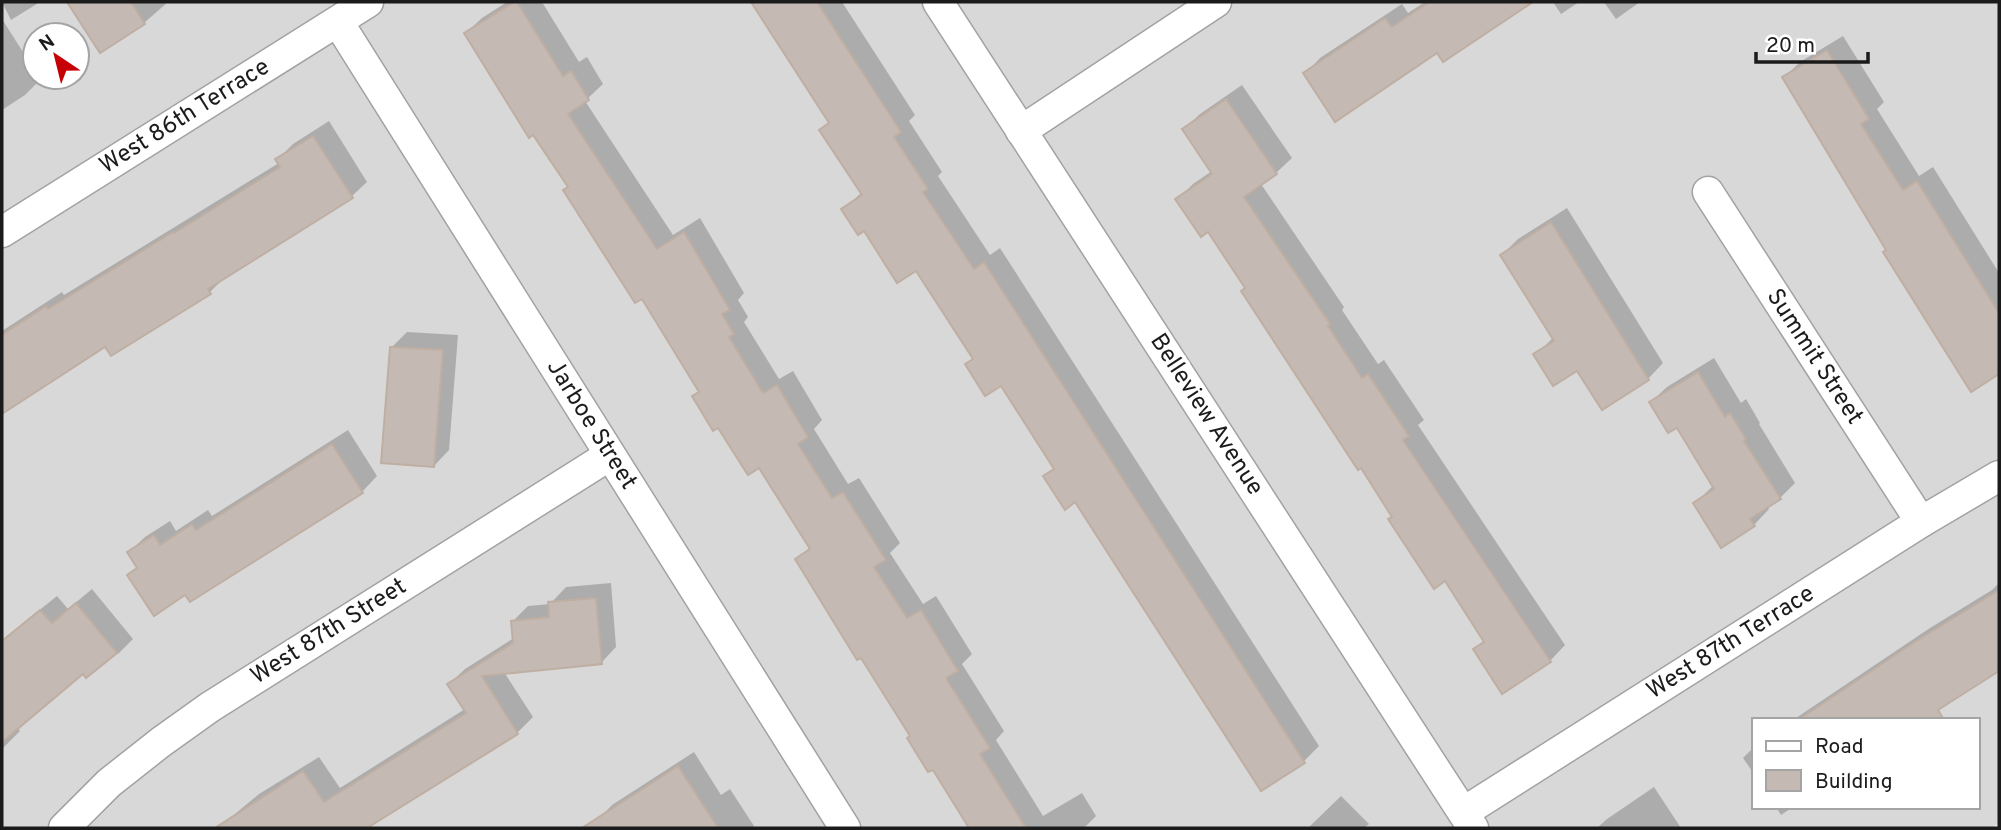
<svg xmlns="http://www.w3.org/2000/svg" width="2001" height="830" viewBox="0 0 2001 830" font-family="Overpass,sans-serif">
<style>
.residential{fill:#d9d8d8;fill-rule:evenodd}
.shadow{fill:#0003}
.building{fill:#c5bab3;stroke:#bfaea2;stroke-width:2}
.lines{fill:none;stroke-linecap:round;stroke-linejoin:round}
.minor-casing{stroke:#a2a2a2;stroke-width:33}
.minor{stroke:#fff;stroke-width:30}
.labels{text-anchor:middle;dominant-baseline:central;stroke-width:7;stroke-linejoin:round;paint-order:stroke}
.street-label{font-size:24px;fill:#1b1b1b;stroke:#fff}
</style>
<rect width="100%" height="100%" fill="#ede8e0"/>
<!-- residential -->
<path class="residential" d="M2,2h1997v821l-8,5h-1989zM35,35h42v42h-42zM1754,720h224v87h-224z"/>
<!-- shadow -->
<g class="shadow">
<path d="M2,2h38l-29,18z"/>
<path d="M69,2h99l-24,21 -44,28z"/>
<path d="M507,2h35l37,60 8,-5 16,27 -18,17 88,134 27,-17 44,75 -6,7 10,17 -4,5 35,57 14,-8 29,49 -8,9 34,55 11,-6 41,65 -10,10 33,51 13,-8 36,58 -10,10 42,67 -8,9 47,76 39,-23 14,23 -12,12h-113l-174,-268 14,-14 -51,-81 -66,-68 6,-7 -57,-94 -177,-263 16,-15z"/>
<path d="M753,2h89l73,113 -6,6 33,51 -4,4 52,79 10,-7 319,498 -15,15 -228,-261 -31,-24 10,-9 -53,-84 -34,-19 6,-7 -58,-89 -52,-39 -20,-20 18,-17 -41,-62 9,-9z"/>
<path d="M1425,2h102l-5,5 -85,44 -132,23 15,-16 82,-54 6,9z"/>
<path d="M1553,2h26l-18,12z"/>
<path d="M1604,2h36l-24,17z"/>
<path d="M2,19l33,52v6l6,2 -16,16 -23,15z"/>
<path d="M1843,36l41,66 -7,7 42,67 14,-9 66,106v99l-27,18 -188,-312 16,-16z"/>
<path d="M1242,85l50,73 -16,15 -15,11 83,123 -2,3 36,54 6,-4 40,60 -6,5 147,220 -15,16 -75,-12 10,-10 -40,-60 -51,-63 -186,-286 -30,-31 15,-15 19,-13 -28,-42 16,-15z"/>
<path d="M329,121l38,61 -16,15 -126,80 -15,15 -104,53 -104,67v-81l60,-39 2,3 215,-132 -1,-4 15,-15z"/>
<path d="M1567,208l96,155 -15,16 -70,-10 -43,-14 19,-18 -52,-82 16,-16z"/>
<path d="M407,332l51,3 -9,115 -15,16 -42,-119z"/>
<path d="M1714,358l27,45 5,-4 14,24 -1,1 36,59 -15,15 -13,8 2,3 -15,16 -59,-22 19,-18 -36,-59 -27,-24 16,-15z"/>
<path d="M348,430l29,46 -15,16 -176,101 -57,-18 9,-9 -9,-14 16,-15 25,-16 6,10 32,-21 4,6z"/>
<path d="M611,583l5,64 -15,16 -97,9 29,45 -16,16 -88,56 -2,-2 -63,41h-146l41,-34 60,-37 21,31 125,-79 -16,-25 16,-15 49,-31 -2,-16 16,-16 22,-2 16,-17z"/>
<path d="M1999,583v86l-80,50 -126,1 137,-92 62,-38z"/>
<path d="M92,589l41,50 -15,15h-5l-29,17 -67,56 3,4 -18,18v-109l55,-44 11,13z"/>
<path d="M1754,747v27l-11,-16z"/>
<path d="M694,752l27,43 9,-6 24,37 -3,2h-149l-5,-7 15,-16z"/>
<path d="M1654,787l27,41h-84l10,-9z"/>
<path d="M1341,796l28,28 -5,4h-56z"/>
<path d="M1776,807h17l-12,8z"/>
</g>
<!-- building -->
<g class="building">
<path d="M67,2h64l14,22 -45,29z"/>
<path d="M514,2h3l46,74 8,-5 18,29 -21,14 89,135 27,-17 46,78 -8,4 12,20 -5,3 34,56 14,-8 31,52 -10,7 34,54 11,-6 43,68 -12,7 33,51 14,-8 37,61 -12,7 44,70 -10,6 46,74h-57l-36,-58 -5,2 -21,-34 3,-2 -49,-78 -4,2 -62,-101 15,-10 -51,-81 -11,7 -30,-47 -5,3 -21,-35 7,-4 -57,-93 -7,4 -72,-113 5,-3 -35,-52 -4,3 -65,-105z"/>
<path d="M751,2h66l84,130 -7,5 34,52 -5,3 51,77 10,-7 321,501 -44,28 -186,-289 -10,8 -22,-34 11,-7 -53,-83 -16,10 -20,-32 8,-5 -57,-88 -19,12 -33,-52 -6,4 -17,-26 21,-14 -43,-65 10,-7z"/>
<path d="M1429,2h104l-90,60 -6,-9 -102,69 -32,-49 82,-55 7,9z"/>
<path d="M1827,50l42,69 -8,5 42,66 14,-9 82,132v61l-28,18 -88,-140 3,-2 -104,-173z"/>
<path d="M1226,99l51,75 -33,23 86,127 -2,2 34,52 6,-4 41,62 -6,4 148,222 -49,32 -29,-45 11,-7 -39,-61 -11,8 -46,-70 4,-2 -31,-49 -3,2 -117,-179 4,-3 -37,-56 -7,5 -26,-38 37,-25 -30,-45z"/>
<path d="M313,136l40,62 -145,91 3,5 -100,62 -6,-9 -103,67v-79l44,-29 2,3 125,-77 1,1 106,-66 -5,-8z"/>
<path d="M1551,222l98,158 -47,30 -25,-39 -24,15 -20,-32 21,-13 -54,-86z"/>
<path d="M390,347l53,3 -9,117 -53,-4z"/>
<path d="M1698,372l27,45 5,-4 16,26 -2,2 37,58 -31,20 5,7 -34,22 -28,-45 21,-14 -37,-61 -9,5 -19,-31z"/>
<path d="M332,444l31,49 -173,109 -5,-7 -31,21 -27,-41 10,-7 -10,-16 27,-17 6,10 32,-21 4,6z"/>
<path d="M1999,590v81l-61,39 6,10h-146l115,-77z"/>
<path d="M596,598l6,66 -120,12 36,58 -151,94h-152l88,-57 21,31 142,-89 -19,-29 66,-41 -2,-22 38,-4 -1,-15z"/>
<path d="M76,603l41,50 -31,25 -3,-4 -81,68v-101l38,-31 12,13z"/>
<path d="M678,766l40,62h-136z"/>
</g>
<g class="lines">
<defs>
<g id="minor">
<path d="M938,2l535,826"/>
<path d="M338,22l507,806"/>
<path d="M1021,131l195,-129"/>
<path d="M1708,192l213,330"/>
<path d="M2,232l366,-230"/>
<path d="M1464,812l457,-290 78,-46"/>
<path d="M64,828l45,-45 52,-41 49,-35 400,-252"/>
</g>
</defs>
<!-- minor casing -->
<use href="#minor" class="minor-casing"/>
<!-- minor -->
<use href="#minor" class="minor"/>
</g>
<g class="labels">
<!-- street labels -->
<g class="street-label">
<text transform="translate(185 117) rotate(-32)">West 86th Terrace</text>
<text transform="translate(1814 357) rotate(57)">Summit Street</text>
<text transform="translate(1206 415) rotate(57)">Belleview Avenue</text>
<text transform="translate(591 425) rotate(58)">Jarboe Street</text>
<text transform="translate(329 632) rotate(-32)">West 87th Street</text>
<text transform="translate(1731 643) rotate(-32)">West 87th Terrace</text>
</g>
</g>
<!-- border -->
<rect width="2001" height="830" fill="none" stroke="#1b1b1b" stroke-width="7"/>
<!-- legend -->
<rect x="1752" y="718" width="228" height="91" fill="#ffffff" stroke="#a4a4a4" stroke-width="2"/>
<rect x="1766" y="741" width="35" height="10" fill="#ffffff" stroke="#a4a4a4" stroke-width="2"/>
<text x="1815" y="753" font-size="21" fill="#1b1b1b">Road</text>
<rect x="1766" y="770" width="35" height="21" fill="#c5bab3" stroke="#a4a4a4" stroke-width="2"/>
<text x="1815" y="788" font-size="21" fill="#1b1b1b">Building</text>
<!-- north arrow -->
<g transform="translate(56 56) rotate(325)"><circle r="33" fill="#ffffff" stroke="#a4a4a4" stroke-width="2"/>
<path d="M0-5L12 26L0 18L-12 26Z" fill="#c60004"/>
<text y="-10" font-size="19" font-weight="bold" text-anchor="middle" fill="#1b1b1b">N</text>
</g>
<!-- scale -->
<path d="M1756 52v10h112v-10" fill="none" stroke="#1b1b1b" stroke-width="3.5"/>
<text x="1766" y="52" font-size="21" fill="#1b1b1b" stroke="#ffffff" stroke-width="5" paint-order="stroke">20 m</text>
</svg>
